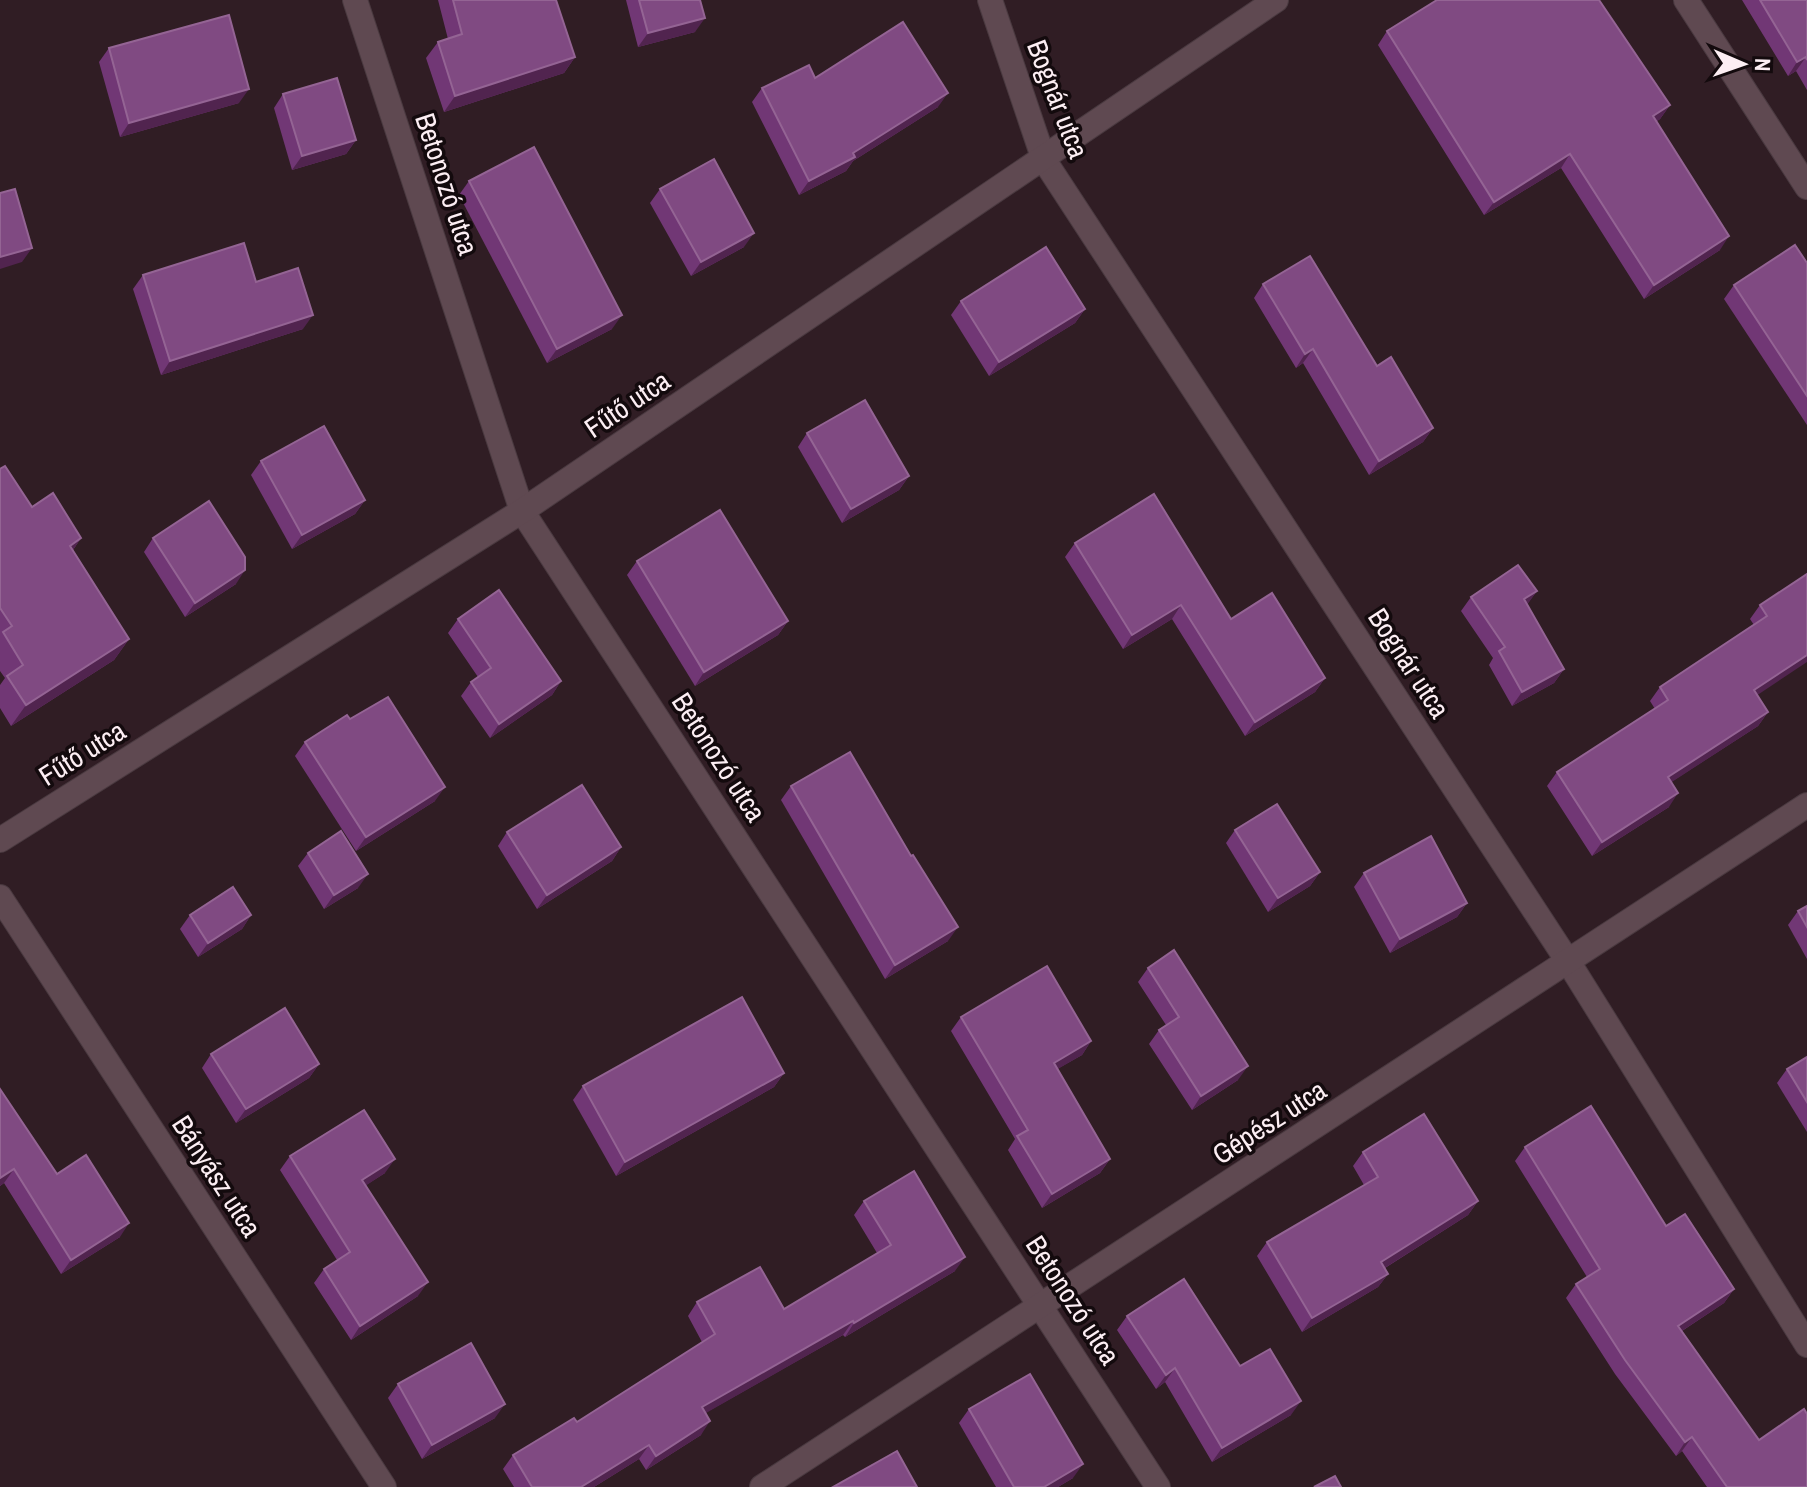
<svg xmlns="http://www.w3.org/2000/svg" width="1807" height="1487" viewBox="0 0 1807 1487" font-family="'Archivo Narrow',sans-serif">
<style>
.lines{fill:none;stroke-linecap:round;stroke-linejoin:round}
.minor-casing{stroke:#4a3a40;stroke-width:26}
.minor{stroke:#5f4951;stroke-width:24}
.wall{fill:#713775}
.shaded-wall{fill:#51244f}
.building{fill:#804a82;stroke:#946494;stroke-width:2}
.labels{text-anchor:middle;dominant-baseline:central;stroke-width:7;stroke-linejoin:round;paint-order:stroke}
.street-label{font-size:28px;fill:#fceef3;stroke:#130a0d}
</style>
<rect width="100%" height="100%" fill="#301d24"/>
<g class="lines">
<defs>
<g id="minor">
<path d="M355,0l167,511 636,976"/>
<path d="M990,0l54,160 525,803 238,382"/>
<path d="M1686,0l121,187"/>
<path d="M0,840l522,-329 754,-511"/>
<path d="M0,897l384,590"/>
<path d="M762,1487l1045,-682"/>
</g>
</defs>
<!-- minor casing -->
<use href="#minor" class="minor-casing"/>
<!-- minor -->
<use href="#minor" class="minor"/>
</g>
<!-- wall -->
<g class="wall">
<path d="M438,0h118l19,57 -11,16 -120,39 -18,-54 12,-16 10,-3z"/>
<path d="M626,0h74l-5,32 -57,15z"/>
<path d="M1742,0h65v90l-11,-19 -8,5z"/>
<path d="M1387,31l283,74 -10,14 -3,2 63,129 -76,49 -83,-131 -77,47 -106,-170z"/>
<path d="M109,48l130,55 -119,34 -21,-75z"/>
<path d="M815,78l123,29 -85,54 -7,10 -47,24 -47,-93 10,-14z"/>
<path d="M283,94l73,46 -10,14 -54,16 -18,-62z"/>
<path d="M469,181l143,148 -65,34 -88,-168z"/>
<path d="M660,189l84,58 -53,29 -41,-73z"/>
<path d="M1807,263v162l-83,-126 10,-14z"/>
<path d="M143,275l113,7 47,47 -142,46 -28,-86z"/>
<path d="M1263,284l114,82 56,62 -10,14 -54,33 -66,-112 -7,5 -42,-70z"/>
<path d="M961,301l124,8 -10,14 -86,53 -38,-61z"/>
<path d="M807,433l102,43 -10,14 -57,33 -44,-76z"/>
<path d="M261,461l104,39 -10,14 -63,35 -41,-74z"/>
<path d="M0,469l32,38 49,31 -8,12 56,89 -15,21 -103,66 -11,-18v-23l5,-7 -5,-7z"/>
<path d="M153,538l83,46 -51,33 -41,-65z"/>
<path d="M1075,543l156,76 94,59 -10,14 -70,44 -73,-117 -49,30 -58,-92z"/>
<path d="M637,561l151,60 -10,14 -83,51 -68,-111z"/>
<path d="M1807,574l-50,121 11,17 -10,14 -87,56 -2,25 -77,49 -45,-70 10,-14 98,-63 -5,-8 10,-14 94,-62 -4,-6 10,-14z"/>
<path d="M1537,591l-10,13 37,65 -10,14 -42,23 -23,-41 4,-7 -32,-47 10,-14z"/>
<path d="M458,619l103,62 -9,14 -62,43 -29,-42 10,-14 7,-5 -30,-44z"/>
<path d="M305,742l130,59 -79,50 -61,-95z"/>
<path d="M791,786l157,155 -63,38 -104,-179z"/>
<path d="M1235,830l85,42 -10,14 -42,26 -42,-69z"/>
<path d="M507,832l114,15 -9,14 -75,48 -39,-63z"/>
<path d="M308,853l50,35 -34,21 -26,-43z"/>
<path d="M1364,873l103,30 -10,14 -67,36 -36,-66z"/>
<path d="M1807,906v53l-19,-34 10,-14z"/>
<path d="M190,915h61l-9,14 -44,28 -18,-28z"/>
<path d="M1148,968l90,112 -46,30 -43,-66 10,-14 7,-5 -28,-43z"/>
<path d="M961,1017l130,24 -9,14 -25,14 53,90 -10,14 -58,35 -34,-58 7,-11 -64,-108z"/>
<path d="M211,1054l108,10 -10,14 -73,45 -34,-55z"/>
<path d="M1807,1057v75l-30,-49 10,-14z"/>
<path d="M784,1073l-10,14 -158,89 -43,-76 10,-14z"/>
<path d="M0,1089l57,85 63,63 -59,37 -57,-91 -4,3z"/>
<path d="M1525,1147l141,79 68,63 -10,14 -42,28 77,109 48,47h-100l-25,-36 -6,5 -61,-82 -49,-76 10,-14 11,-7 -72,-116z"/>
<path d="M1363,1152l115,49 -10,14 -83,53 3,6 -10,13 -76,45 -45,-76 10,-14 97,-57 -11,-19z"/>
<path d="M290,1156l95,17 -19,12 52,111 -67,44 -37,-57 10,-14 13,-9 -57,-90z"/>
<path d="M864,1201l91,70 -110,66 -2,-2 -138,78 -4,22 -55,35 -7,-11 -45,28h-80l-11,-18 10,-14 64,-33 125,-80 -14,-26 9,-14 87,7 93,-56 -23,-38z"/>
<path d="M1127,1316l113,50 51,49 -79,47 -47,-80 -9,7 -39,-59z"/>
<path d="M398,1384l97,34 -73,41 -34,-61z"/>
<path d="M969,1409l104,69 -15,9h-62l-37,-64z"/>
</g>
<!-- shaded-wall -->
<g class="shaded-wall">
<path d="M705,18l-10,14 -57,15 10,-14z"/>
<path d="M575,57l-11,16 -120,39 11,-16z"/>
<path d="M1806,57l-10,14 -8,5 9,-14z"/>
<path d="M249,89l-10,14 -119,34 9,-14z"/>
<path d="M948,93l-10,14 -85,54 -7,10 -47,24 10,-14z"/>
<path d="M1670,105l-10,14 -16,11 9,-14z"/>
<path d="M356,140l-10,14 -54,16 10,-14z"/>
<path d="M1570,154l-9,14 -77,47 10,-13z"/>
<path d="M754,233l-10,14 -53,29 10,-14z"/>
<path d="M1729,236l-9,14 -76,49 10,-14z"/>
<path d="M32,248l-10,14 -22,7v-12z"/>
<path d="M1085,309l-10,14 -86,53 10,-14z"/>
<path d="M313,315l-10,14 -142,46 9,-14z"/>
<path d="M622,315l-10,14 -65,34 10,-14z"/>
<path d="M1313,349l-10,14 -7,5 9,-14z"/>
<path d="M1433,428l-10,14 -54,33 10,-14z"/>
<path d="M909,476l-10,14 -57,33 9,-14z"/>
<path d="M365,500l-10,14 -63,35 10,-14z"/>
<path d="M81,538l-14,21 3,-13z"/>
<path d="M245,570l-9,14 -51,33 10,-14z"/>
<path d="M1537,591l-10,14 -3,-6z"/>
<path d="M1181,605l-9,14 -49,30 9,-14z"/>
<path d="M788,621l-10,14 -83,51 9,-14z"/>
<path d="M129,639l-15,21 -103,66 15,-21z"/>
<path d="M1807,655v7l-63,42 10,-14z"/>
<path d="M1564,669l-10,14 -42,23 10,-14z"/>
<path d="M1325,678l-10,14 -70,44 10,-14z"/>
<path d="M561,681l-9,14 -62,43 9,-14z"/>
<path d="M1768,712l-10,14 -100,65 10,-14z"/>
<path d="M445,787l-10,14 -79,50 10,-14z"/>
<path d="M1678,793l-9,14 -77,49 10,-14z"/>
<path d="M621,847l-9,14 -75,48 10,-14z"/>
<path d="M1320,872l-10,14 -42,26 10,-14z"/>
<path d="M368,874l-10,14 -34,21 10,-14z"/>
<path d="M1467,903l-10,14 -67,36 10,-14z"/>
<path d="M251,915l-9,14 -44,28 10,-14z"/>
<path d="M958,927l-10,14 -63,38 10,-14z"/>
<path d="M1091,1041l-9,14 -38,22 10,-14z"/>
<path d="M319,1064l-10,14 -73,45 10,-14z"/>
<path d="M1248,1066l-10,14 -46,30 9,-14z"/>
<path d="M784,1073l-10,14 -158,89 9,-14z"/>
<path d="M395,1159l-10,14 -32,21 9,-14z"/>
<path d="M1110,1159l-10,14 -58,35 10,-14z"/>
<path d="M14,1169l-10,14 -4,3v-8z"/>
<path d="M1478,1201l-10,14 -96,61 9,-14z"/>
<path d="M129,1223l-9,14 -59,37 10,-14z"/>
<path d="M965,1257l-10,14 -110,66 9,-14z"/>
<path d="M1388,1274l-10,13 -76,45 10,-14z"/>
<path d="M428,1282l-10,14 -67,44 9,-14z"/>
<path d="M1734,1289l-10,14 -56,37 10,-14z"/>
<path d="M853,1321l-10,14 -151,86 10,-14z"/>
<path d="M1175,1368l-10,14 -9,7 10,-14z"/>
<path d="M1301,1401l-10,14 -79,47 10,-14z"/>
<path d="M505,1404l-10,14 -73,41 10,-14z"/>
<path d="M710,1421l-9,14 -55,35 10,-14z"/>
<path d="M1692,1437l-10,14 -6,5 9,-14z"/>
<path d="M649,1445l-10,14 -45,28h-13z"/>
<path d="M1083,1464l-10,14 -15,9h-14z"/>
</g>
<!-- building -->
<g class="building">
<path d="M453,0h103l19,57 -120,39 -17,-54 24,-8z"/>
<path d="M639,0h61l5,18 -57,15z"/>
<path d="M1437,0h162l71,105 -17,11 76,120 -75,49 -84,-131 -76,48 -107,-171z"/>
<path d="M1760,0h47v60l-1,-3 -9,5z"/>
<path d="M229,15l20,74 -120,34 -20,-75z"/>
<path d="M903,22l45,71 -95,60 2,4 -46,24 -47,-93 47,-23 6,13z"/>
<path d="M337,78l19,62 -54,16 -19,-62z"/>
<path d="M534,147l88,168 -65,34 -88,-168z"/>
<path d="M714,159l40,74 -53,29 -41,-73z"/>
<path d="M15,189l17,59 -32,9v-64z"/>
<path d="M244,243l12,39 42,-14 15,47 -143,46 -27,-86z"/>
<path d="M1795,245l12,18v133l-73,-111z"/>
<path d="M1046,247l39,62 -86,53 -38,-61z"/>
<path d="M1310,256l67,110 14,-9 42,71 -54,33 -66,-112 -8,5 -42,-70z"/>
<path d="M865,400l44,76 -58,33 -44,-76z"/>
<path d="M324,426l41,74 -63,35 -41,-74z"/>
<path d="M5,466l27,41 21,-14 28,45 -11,8 59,93 -103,66 -19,-29 16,-11 -20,-33 9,-6 -12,-18v-139z"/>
<path d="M1154,494l77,125 41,-26 53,85 -70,44 -74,-117 -49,30 -57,-92z"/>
<path d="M209,501l36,56v13l-50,33 -42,-65z"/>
<path d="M720,510l68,111 -84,51 -67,-111z"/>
<path d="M1518,565l19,26 -13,8 40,70 -42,23 -23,-41 6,-4 -34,-50z"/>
<path d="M1807,574v81l-53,35 14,22 -100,65 10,16 -76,49 -45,-70 111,-72 -8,-13 107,-71 -7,-11z"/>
<path d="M499,590l62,91 -62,43 -28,-42 20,-14 -33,-49z"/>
<path d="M388,697l57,90 -79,50 -61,-95 42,-27 3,4z"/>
<path d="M850,752l61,104 2,-1 45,72 -63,38 -104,-179z"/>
<path d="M582,785l39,62 -74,48 -40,-63z"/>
<path d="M1277,804l43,68 -42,26 -43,-68z"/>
<path d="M341,831l27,43 -34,21 -26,-42z"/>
<path d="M1431,836l36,67 -67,36 -36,-66z"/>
<path d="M233,887l18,28 -43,28 -18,-28z"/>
<path d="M1807,906v21l-9,-16z"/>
<path d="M1174,950l74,116 -47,30 -42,-66 20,-13 -31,-49z"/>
<path d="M1047,966l44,75 -37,22 56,96 -58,35 -35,-58 11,-6 -67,-113z"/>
<path d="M742,997l42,76 -159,89 -42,-76z"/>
<path d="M285,1008l34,56 -73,45 -35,-55z"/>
<path d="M1807,1057v45l-20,-33z"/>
<path d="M0,1089l57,85 29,-19 43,68 -58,37 -57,-91 -14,9z"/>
<path d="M1591,1106l75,120 19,-12 49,75 -56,37 81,114 45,-31 3,5v73h-80l-35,-50 -7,5 -60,-82 -49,-76 24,-15 -75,-122z"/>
<path d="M364,1110l31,49 -33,21 66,102 -68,44 -36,-57 26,-17 -60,-96z"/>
<path d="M1424,1114l54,87 -97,61 7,12 -76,44 -45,-76 111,-65 -15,-25z"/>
<path d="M914,1171l51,86 -111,66 -1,-2 -151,86 8,14 -54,35 -7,-11 -68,42h-49l-19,-32 61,-37 3,4 138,-88 -18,-32 63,-35 24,42 107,-64 -27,-44z"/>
<path d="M1184,1279l56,87 30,-17 31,52 -79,47 -47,-80 -9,7 -39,-59z"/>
<path d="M471,1343l34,61 -73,41 -34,-61z"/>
<path d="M1030,1374l53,90 -39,23h-30l-45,-78z"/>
<path d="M897,1451l20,36h-84z"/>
<path d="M1335,1476l6,11h-27z"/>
</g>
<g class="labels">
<!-- street labels -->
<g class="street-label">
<text transform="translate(1058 99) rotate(69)">Bognár utca</text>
<text transform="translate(447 184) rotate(72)">Betonozó utca</text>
<text transform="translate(627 404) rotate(-34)">Fűtő utca</text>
<text transform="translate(1409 663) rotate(57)">Bognár utca</text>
<text transform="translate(82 753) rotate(-32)">Fűtő utca</text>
<text transform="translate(719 757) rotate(57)">Betonozó utca</text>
<text transform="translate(1269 1122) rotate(-33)">Gépész utca</text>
<text transform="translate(217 1176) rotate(57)">Bányász utca</text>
<text transform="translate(1073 1300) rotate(57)">Betonozó utca</text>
</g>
</g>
<!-- north arrow -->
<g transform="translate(1743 64) rotate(92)" stroke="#130a0d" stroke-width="6" paint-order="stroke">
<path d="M0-6L14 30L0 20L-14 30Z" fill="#fceef3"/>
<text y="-12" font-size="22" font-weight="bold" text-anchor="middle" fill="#fceef3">N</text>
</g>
</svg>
